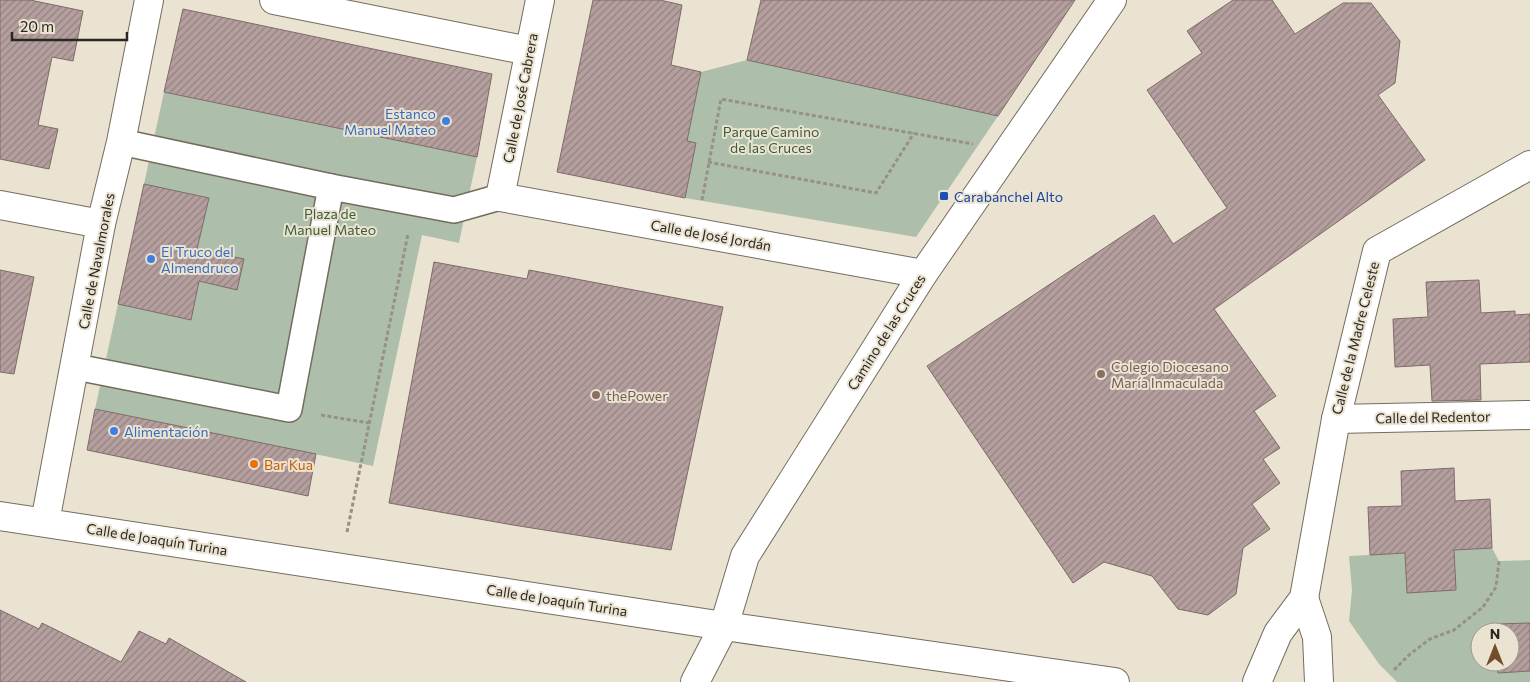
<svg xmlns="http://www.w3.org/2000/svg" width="1530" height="682" viewBox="0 0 1530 682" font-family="Commissioner,sans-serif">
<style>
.park{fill:#adbfab}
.building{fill:url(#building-hatch);stroke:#7e6b69}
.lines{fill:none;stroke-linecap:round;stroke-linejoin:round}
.pedestrian-casing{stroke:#746d5e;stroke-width:28}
.minor-casing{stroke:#746d5e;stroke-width:30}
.secondary-casing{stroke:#746d5e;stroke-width:30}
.path{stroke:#979185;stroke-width:3;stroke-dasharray:4 2.5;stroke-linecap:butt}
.pedestrian{stroke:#fff;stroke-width:25}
.minor{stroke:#fff;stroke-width:28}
.secondary{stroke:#fff;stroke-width:28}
.shop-dot{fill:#3f7fe0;stroke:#ebe3d2;stroke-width:2}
.transit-dot{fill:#1a4fb4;stroke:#ebe3d2;stroke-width:2}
.education-dot{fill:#8d6e63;stroke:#ebe3d2;stroke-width:2}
.food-dot{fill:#e8710a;stroke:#ebe3d2;stroke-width:2}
.labels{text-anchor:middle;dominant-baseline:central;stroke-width:4;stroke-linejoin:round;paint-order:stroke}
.street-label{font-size:14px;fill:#2a2721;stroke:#ebe3d2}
.shop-label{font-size:14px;fill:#366cbe;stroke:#ebe3d2;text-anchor:start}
.park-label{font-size:14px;fill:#3b5d37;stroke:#ebe3d2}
.transit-label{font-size:14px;fill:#164399;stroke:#ebe3d2;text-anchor:start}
.education-label{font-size:14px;fill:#785e54;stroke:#ebe3d2;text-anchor:start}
.food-label{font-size:14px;fill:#c56008;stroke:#ebe3d2;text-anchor:start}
</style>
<defs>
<pattern id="building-hatch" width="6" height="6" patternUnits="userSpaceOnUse" patternTransform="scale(1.25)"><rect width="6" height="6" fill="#b49f9e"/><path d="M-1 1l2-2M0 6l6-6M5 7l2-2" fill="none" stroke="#938280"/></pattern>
</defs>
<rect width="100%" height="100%" fill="#ebe3d2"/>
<!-- park -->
<g class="park">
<path d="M747,60l251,56 -82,121 -231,-39 11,-55 -9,-2 14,-69z"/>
<path d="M164,92l313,65 -18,86 -37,-8 -49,231 -278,-57 23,-105 72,16 9,-39 38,8 6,-30 -46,-10 11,-51 -64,-14z"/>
<path d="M1492,548l7,13 31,-1v63l-34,1v8h-16v30h18v11l32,-2v11h-133l-18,-18 -30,-43 3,-31 -3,-34 56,-3 2,40 49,-3 -2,-40z"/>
</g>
<!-- building -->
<g class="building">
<path d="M0,0h30l53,11 -10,50 -21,-4 -14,68 20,4 -9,40 -49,-10z"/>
<path d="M593,0h67l22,5 -11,60 30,7 -14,69 9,2 -11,55 -128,-26z"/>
<path d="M761,0h314l-77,116 -251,-56z"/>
<path d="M1233,0h39l23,34 48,-31h28l29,38 -5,42 -17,12 47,65 -211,149 62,87 -22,15 26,37 -17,11 17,24 -28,21 18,25 -27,19 -7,46 -28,21 -30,-6 -26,-33 -48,-14 -31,21 -146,-217 227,-151 19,29 54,-36 -80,-118 55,-37 -15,-22z"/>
<path d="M183,9l309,65 -15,83 -313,-65z"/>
<path d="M144,184l65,14 -12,51 47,10 -7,31 -38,-9 -8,39 -73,-16z"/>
<path d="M434,262l93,17 2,-9 194,37 -52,243 -158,-25 -124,-22z"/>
<path d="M0,270l34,7 -20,97 -14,-2z"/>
<path d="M1479,280l2,33 34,-2v4l15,-1v48l-50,2 1,36 -49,1 -2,-36 -35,2 -2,-48 35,-2 -2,-35z"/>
<path d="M95,409l221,45 -8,42 -221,-46z"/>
<path d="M1454,468l1,33 35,-2 2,49 -38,2 2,40 -49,3 -2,-40 -35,2 -2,-48 34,-1 -1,-35z"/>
<path d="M0,610l39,19 3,-6 79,39 18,-31 27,13 3,-6 77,44h-246z"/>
<path d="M1530,623v48l-32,2v-11h12v-30h-14v-8z"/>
</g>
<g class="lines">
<defs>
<g id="pedestrian">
<path d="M121,142l210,45"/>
<path d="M76,367l213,42 42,-222 123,23 46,-13"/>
</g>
<g id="minor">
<path d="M274,0l255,51"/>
<path d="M540,0l-40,197 423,77"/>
<path d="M0,205l101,19"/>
<path d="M1336,419l194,-4"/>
<path d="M45,522l56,-298 20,-82 28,-142"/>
<path d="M1304,598l13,39 2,45"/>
<path d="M695,682l29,-56 21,-70 178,-282 189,-274"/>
<path d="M1257,682l21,-49 26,-35 32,-179 41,-168 153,-86"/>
</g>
<path id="secondary" d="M0,516l724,110 391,56"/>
</defs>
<!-- pedestrian casing -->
<use href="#pedestrian" class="pedestrian-casing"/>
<!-- minor casing -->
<use href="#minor" class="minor-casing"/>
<!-- secondary casing -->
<use href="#secondary" class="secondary-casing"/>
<!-- path -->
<g class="path">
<path d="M708,162l168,31 38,-60"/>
<path d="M702,200l19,-101 252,45"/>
<path d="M321,415l48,8"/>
<path d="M347,532l61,-298"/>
<path d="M1394,670l16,-16 20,-15 24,-9 29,-23 13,-20 3,-26"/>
</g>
<!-- pedestrian -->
<use href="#pedestrian" class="pedestrian"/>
<!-- minor -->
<use href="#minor" class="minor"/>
<!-- secondary -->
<use href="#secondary" class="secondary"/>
</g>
<!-- markers -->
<g class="shop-dot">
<circle cx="446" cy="121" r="5"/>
<circle cx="151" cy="259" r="5"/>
<circle cx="114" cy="431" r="5"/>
</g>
<rect class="transit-dot" x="939" y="191" width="10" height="10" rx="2.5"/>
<g class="education-dot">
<circle cx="1101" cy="374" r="5"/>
<circle cx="596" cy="395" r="5"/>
</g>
<circle class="food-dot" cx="254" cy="464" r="5"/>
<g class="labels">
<!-- street labels -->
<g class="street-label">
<text transform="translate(520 98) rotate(-79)">Calle de José Cabrera</text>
<text transform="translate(711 235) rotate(10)">Calle de José Jordán</text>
<text transform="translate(96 261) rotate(-79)">Calle de Navalmorales</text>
<text transform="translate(886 332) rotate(-58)">Camino de las Cruces</text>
<text transform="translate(1355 338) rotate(-76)">Calle de la Madre Celeste</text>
<text transform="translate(1433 417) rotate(-1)">Calle del Redentor</text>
<text transform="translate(157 539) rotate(9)">Calle de Joaquín Turina</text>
<text transform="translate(557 600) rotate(9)">Calle de Joaquín Turina</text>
</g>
<!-- shop labels -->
<g class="shop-label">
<text x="436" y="113" text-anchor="end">Estanco<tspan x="436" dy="16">Manuel Mateo</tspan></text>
<text x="161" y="251">El Truco del<tspan x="161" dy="16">Almendruco</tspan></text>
<text x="124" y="431">Alimentación</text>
</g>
<!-- park labels -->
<g class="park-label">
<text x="771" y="131">Parque Camino<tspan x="771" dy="16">de las Cruces</tspan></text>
<text x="330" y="213">Plaza de<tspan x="330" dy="16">Manuel Mateo</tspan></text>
</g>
<!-- transit labels -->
<g class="transit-label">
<text x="954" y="196">Carabanchel Alto</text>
</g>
<!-- education labels -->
<g class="education-label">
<text x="1111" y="366">Colegio Diocesano<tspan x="1111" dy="16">María Inmaculada</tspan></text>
<text x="606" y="395">thePower</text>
</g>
<!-- food labels -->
<g class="food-label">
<text x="264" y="464">Bar Kua</text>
</g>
</g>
<!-- north arrow -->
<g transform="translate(1495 647)"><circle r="24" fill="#ebe3d2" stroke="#9e988b"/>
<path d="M0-4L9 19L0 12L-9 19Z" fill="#734d2a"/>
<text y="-8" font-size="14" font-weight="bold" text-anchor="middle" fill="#2a2721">N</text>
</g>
<!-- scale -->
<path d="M12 32v8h115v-8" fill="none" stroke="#2a2721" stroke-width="2.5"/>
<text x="20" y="32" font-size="15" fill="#2a2721" stroke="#ebe3d2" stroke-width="4" paint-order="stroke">20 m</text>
</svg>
